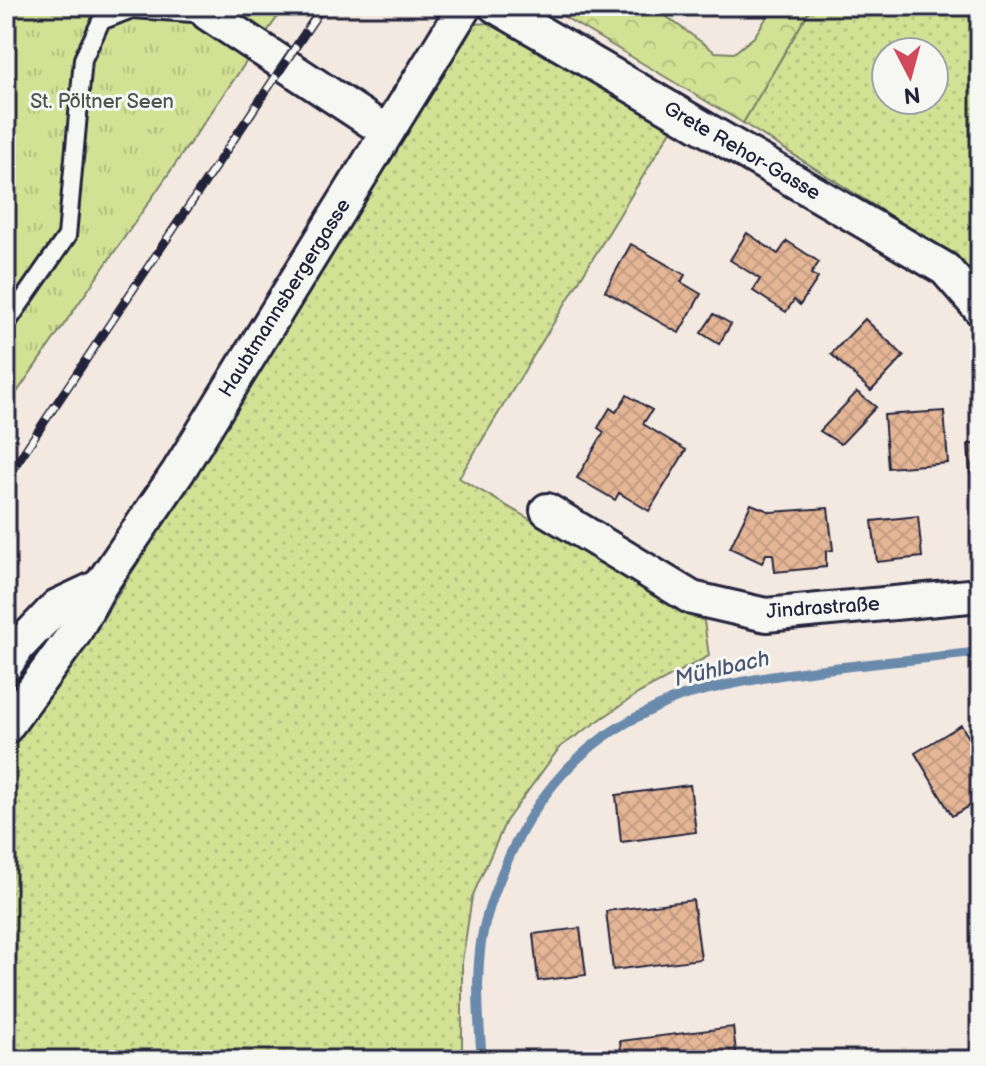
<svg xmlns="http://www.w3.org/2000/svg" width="986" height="1066" viewBox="0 0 986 1066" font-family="'Balsamiq Sans',sans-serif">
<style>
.grass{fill:url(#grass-dots);stroke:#7a8268;stroke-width:2;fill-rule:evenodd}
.forest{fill:url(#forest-crowns);stroke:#7a8268;stroke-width:2}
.park{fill:url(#park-tufts);stroke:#7a8268;stroke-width:2}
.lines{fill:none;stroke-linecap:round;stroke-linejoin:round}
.stream{stroke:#6a8aac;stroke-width:10}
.building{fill:url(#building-cross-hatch);stroke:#22223b;stroke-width:2}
.service-casing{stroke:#22223b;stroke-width:22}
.minor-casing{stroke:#22223b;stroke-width:38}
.service{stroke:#f6f6f2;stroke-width:16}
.minor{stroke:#f6f6f2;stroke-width:32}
.rail-casing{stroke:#22223b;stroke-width:9}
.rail{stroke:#f6f6f2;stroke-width:6;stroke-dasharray:18;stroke-linecap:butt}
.labels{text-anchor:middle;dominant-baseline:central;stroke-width:6;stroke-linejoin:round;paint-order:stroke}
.park-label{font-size:20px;fill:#4e5251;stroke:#f6f6f2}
.street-label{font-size:20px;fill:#22223b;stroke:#f6f6f2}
.water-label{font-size:22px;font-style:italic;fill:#465674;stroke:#f6f6f2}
</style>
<defs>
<pattern id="grass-dots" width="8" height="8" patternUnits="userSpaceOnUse" patternTransform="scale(2)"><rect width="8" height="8" fill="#d2e194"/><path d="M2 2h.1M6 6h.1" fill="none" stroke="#b4c180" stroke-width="1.8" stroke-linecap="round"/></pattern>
<pattern id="forest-crowns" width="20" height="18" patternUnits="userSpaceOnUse" patternTransform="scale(2)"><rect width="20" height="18" fill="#d2e194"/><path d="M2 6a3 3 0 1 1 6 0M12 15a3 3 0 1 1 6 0" fill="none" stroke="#b4c180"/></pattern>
<pattern id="park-tufts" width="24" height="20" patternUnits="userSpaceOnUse" patternTransform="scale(2)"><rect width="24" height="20" fill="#d2e194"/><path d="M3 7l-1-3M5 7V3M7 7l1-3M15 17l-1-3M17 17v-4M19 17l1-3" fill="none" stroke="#b4c180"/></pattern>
<pattern id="building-cross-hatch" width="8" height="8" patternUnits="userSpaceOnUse" patternTransform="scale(2)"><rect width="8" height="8" fill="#e5b696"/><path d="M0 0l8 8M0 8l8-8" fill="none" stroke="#c49c82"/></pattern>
</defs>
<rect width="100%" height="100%" fill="#f3e9e0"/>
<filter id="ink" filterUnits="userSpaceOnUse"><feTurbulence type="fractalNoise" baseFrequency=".0125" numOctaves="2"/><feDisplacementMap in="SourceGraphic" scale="16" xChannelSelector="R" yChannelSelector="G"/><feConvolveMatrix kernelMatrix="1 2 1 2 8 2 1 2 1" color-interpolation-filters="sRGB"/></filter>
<g filter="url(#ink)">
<!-- grass -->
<g class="grass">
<path d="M812,6h168v271l-34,-26 -203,-128zM886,52h48v48h-48z"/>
<path d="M502,22l171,105 -214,351 245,143 5,35 -70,37 -79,54 -54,74 -34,76 -10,65v98h-456v-308l75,-98 394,-630z"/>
</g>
<!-- forest -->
<path class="forest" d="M546,6h106l63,46 19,1 20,-16 20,-31h38l-69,117z"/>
<!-- park -->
<path class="park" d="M6,6h279l-279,402z"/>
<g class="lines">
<!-- stream -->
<path class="stream" d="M482,1060c-3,-36 -6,-73 -2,-109 2,-22 9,-44 17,-65 29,-77 73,-138 150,-174 12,-6 25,-13 39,-17 92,-26 198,-31 294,-43"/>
</g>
<!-- building -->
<g class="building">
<path d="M747,233l31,21 9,-13 32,21 -8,12 7,4 -18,27 -6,-5 -8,12 -33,-21 7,-12 -30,-19z"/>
<path d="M631,244l54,31 -4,7 20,12 -22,39 -74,-42z"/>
<path d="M714,314l17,10 -12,20 -18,-11z"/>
<path d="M865,319l39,37 -33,35 -40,-37z"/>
<path d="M857,392l19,15 -35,37 -21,-13z"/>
<path d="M627,395l25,15 -9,14 43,26 -37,61 -30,-18 -4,7 -38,-22 27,-46 -6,-4 12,-20 6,4z"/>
<path d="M944,411l4,52 -60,5 -4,-53z"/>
<path d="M968,444h12v28l-10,1z"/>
<path d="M751,504l20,8 57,-4 5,42 -7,1v16l-51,5 -2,-18h-7l-4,9 -32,-15z"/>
<path d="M918,516l4,41 -45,5 -5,-41z"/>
<path d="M961,725l13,21 6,-4v58l-28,16 -37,-63z"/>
<path d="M690,785l6,47 -75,10 -5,-47z"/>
<path d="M693,900l8,59 -88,11 -7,-59z"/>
<path d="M580,928l6,47 -48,6 -5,-47z"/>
<path d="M733,1027l4,33h-115l-2,-19z"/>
</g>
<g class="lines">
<defs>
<path id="service" d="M6,324l61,-88 16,-177 18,-38 31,-12 76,5 6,-3"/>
<g id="minor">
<path d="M495,6l450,263 35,40"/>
<path d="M208,14l179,118"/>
<path d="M547,510l145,88 74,17 214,-20"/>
<path d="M6,665l12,-18 39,-41 43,-20"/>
<path d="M6,727l68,-93 26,-48 78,-114 287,-466"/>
</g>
</defs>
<!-- service casing -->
<use href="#service" class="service-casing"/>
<!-- minor casing -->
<use href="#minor" class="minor-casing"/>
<!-- service -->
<use href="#service" class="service"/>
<!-- minor -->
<use href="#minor" class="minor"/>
<defs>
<path id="rail" d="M6,479l317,-473"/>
</defs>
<!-- rail casing -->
<use href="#rail" class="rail-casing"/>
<!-- rail -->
<use href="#rail" class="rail"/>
</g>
</g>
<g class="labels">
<!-- park labels -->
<g class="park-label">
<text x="102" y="102">St. Pöltner Seen</text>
</g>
<!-- street labels -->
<g class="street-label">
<text transform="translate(742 151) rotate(30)">Grete Rehor-Gasse</text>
<text transform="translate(285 298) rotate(-58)">Haubtmannsbergergasse</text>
<text transform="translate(823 608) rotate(-4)">Jindrastraße</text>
</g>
<!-- water labels -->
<g class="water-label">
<text transform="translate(722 669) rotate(-13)">Mühlbach</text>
</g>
</g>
<!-- margin -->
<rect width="986" height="1066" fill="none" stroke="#f6f6f2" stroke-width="32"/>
<rect x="16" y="16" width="954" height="1034" fill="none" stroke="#22223b" stroke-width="3" filter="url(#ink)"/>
<!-- north arrow -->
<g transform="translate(910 76) rotate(174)"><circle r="38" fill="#f6f6f2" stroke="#a1a1a9" stroke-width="2"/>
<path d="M0-6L14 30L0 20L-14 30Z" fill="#d1495b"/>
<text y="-12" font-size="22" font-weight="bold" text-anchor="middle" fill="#22223b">N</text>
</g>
</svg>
